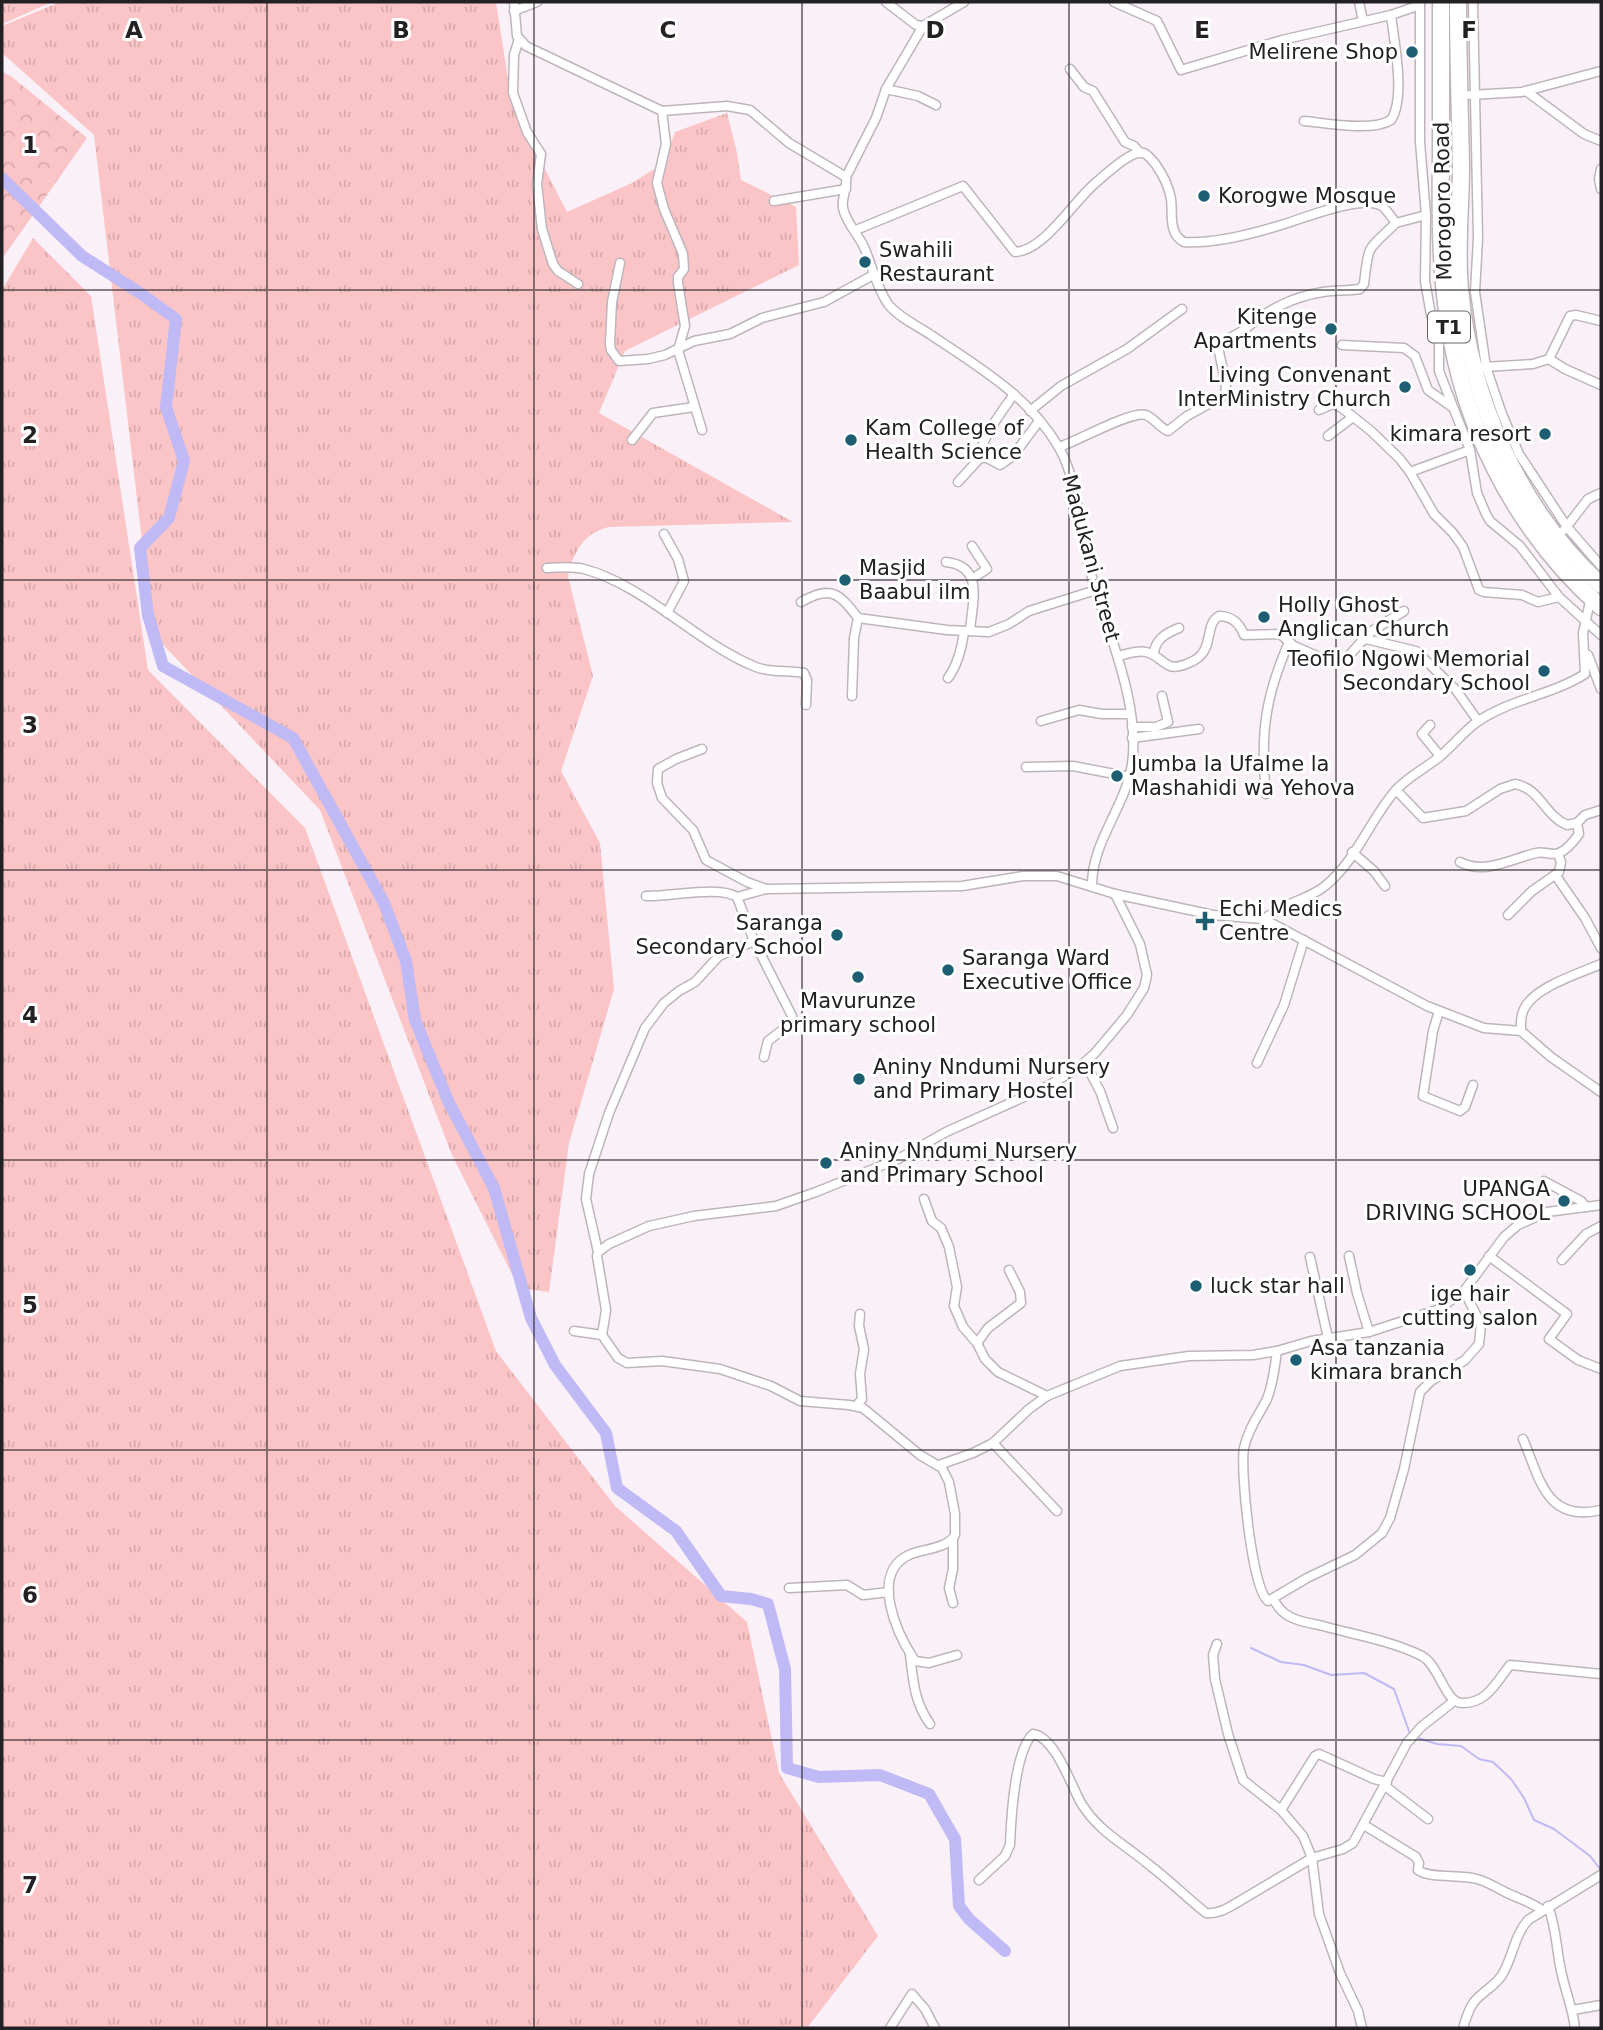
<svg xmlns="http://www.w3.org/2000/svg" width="1603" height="2030" viewBox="0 0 1603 2030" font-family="'DejaVu Sans',sans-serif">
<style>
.grass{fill:url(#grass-tufts)}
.forest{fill:url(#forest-crowns)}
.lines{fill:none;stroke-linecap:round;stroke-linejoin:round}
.stream{stroke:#bfb9f5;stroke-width:2}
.river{stroke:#bfb9f5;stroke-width:12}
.street-casing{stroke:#beb5bc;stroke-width:11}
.highway-casing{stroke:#beb5bc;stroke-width:19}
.street{stroke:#fff;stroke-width:8}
.highway{stroke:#fff;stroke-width:16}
.grid{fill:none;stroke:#242124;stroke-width:2;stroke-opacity:0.55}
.poi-dot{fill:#1e5e73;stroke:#fff;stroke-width:2.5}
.labels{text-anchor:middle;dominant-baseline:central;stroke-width:6;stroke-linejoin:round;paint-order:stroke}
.shield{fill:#fff;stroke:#666466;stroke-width:2}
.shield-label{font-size:19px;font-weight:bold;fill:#242124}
.poi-label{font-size:21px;fill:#242124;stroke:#fff;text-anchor:start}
.street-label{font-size:21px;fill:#242124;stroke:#fff}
.grid-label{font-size:23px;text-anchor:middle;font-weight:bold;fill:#242124;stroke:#fff;stroke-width:6;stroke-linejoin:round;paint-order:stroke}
</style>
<defs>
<pattern id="grass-tufts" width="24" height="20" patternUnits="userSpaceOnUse" patternTransform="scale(1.75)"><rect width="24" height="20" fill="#fbc5c7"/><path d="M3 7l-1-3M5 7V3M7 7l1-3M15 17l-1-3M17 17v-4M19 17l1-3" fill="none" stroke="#d7a9ab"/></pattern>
<pattern id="forest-crowns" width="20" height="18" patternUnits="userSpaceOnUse" patternTransform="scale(1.75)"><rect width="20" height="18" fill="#fbc5c7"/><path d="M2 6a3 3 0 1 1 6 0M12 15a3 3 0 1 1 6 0" fill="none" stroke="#d7a9ab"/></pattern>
</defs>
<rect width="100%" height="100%" fill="#faf0f8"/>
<!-- grass -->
<g class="grass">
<path d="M2,2h50l-50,22z"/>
<path d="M60,2h436l16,103 55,107 65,-29 32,-20 11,-31 52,-19 10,40 4,27 55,27 3,58 -174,86 -26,62 194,109 -184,5c-25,5 -37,27 -41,50l25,99 -32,95 39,72 14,146 -45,154 -20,149 -30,-4 -67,-133 -132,-345 -167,-176 -59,-499 -92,-82v-27z"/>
<path d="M33,238l58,58 57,374 157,158 191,523 119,155 132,116 32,151 99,163 -71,92h-805v-1738z"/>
</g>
<!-- forest -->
<path class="forest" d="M2,72l10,5 75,61 -85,121z"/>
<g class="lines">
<!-- stream -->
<g class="stream">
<path d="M1547,510l13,18"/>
<path d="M1564,532l21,25"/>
<path d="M1251,1648l30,14 23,3 27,10 33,-2 30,16 16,45"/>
<path d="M1415,1737l22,7 24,2 18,13 14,3 18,17 13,19 10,22 20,9 36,27 11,14"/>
</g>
<!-- river -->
<path class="river" d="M2,178l80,78 58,37 36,26 -10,88 18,54 -15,57 -29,30 8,67 15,51 130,72 91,165 22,58 9,59 34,83 45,85 37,130 24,47 51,68 11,55 59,43 45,65 30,3 17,5 17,65 2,99 32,9 61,-2 49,19 26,45 4,67 10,13 36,32"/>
<defs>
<g id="street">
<path d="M514,2l3,34 9,10 136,65 65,-5 23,4 39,33 57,34c2,11 -5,21 -3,31 2,12 14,26 20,37 9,19 13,42 25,59 10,13 30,22 43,31 46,31 98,61 127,111 21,36 20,78 30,117 16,62 53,137 44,201 -6,42 -40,77 -40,121"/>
<path d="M886,2l30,23 7,1 41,-24"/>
<path d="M1114,2l43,19 24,49 101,-30 109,-25 29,-10"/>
<path d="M1359,2l4,19"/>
<path d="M1420,2v140l6,73 -1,66 6,34 8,20v36l31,79 7,43 9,21 4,7 30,25 39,51 42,38"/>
<path d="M1473,2l5,236 -3,54 11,75 16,47 17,40 48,73 34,39"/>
<path d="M514,11l23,-9"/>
<path d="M519,39l-5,16 -1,38 14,39 14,22 -4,30 5,45 11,35 5,7 20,13"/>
<path d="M1070,69l14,18 9,4 32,51 9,4 6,7"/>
<path d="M886,89l32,7 18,9"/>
<path d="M1526,91l58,43 17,7"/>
<path d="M1470,95l52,-3 79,-21"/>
<path d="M662,111l4,33 -9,39 7,26 19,45 1,15 -6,8v6l7,43 -7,24 24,80"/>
<path d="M1304,121c22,2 68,11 87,-1 15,-23 3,-78 0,-105"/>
<path d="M1601,169l-2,10 2,10"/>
<path d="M846,177l30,-59 10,-29 37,-63"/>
<path d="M774,201l72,-12"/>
<path d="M856,230l107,-44 52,66c30,-1 60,-54 84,-72 8,-7 34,-31 45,-27 4,2 9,8 12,12 7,10 13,22 15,34 2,15 -3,35 13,43 31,2 68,-8 97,-17 21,-6 80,-31 101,-19 5,4 10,12 14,17l30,-8"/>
<path d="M620,263l-8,39 -2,42 1,6 8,11 29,-2 17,-4 29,-14 36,-7 32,-16 62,-16 51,-28"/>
<path d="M1342,345l62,3 11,8 13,34 24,17"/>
<path d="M1549,359l16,10 36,16"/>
<path d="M1484,367l49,-3 16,-5 21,-43 6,-1 25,6"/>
<path d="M1319,410l14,-6 9,4 29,23 28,27 11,14 24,42 19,19 10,14 16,43 5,2 38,3 16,7 21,-5"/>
<path d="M1030,411l31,-25 66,-37 55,-40"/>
<path d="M1328,436l25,-19"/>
<path d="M632,440l21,-27 41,-6"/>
<path d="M1059,447c19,-6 73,-37 87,-32 9,4 14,13 22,16l19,-15 38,-21 1,-10 -8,-38c8,-9 18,-11 27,-18 24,-20 47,-32 78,-37 12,-2 25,-1 37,-3l4,-5c5,-41 2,-32 32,-61"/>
<path d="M980,458c0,-19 23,-48 34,-64"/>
<path d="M1410,472l60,-22"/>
<path d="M958,482l22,-24h7l13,7 13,-9 26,-35"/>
<path d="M1564,530l24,-31 13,-6"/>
<path d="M664,534l14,25 6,22 -17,32"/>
<path d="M972,546l15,23 -15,10"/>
<path d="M946,562c39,4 26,41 24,69"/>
<path d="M547,568c12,-1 25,-2 37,1 61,16 114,75 172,98 15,6 32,3 48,6l3,7 -1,25"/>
<path d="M801,602c30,-17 38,-9 57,16l89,12 42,2 20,-8 20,-13 67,-21"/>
<path d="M1362,641l10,-10 32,-20"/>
<path d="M1154,655c0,-15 12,-22 25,-27"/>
<path d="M1588,655l13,34"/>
<path d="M1118,656c9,-2 19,-6 28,-4 10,2 15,10 24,14 8,3 26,-5 31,-11 11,-11 5,-32 18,-39 13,0 21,8 25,19l36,-1 14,12 39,17 12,-3 17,-19 4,-2 50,12 40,39 22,31"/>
<path d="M948,678c10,-14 14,-30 16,-47"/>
<path d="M852,696l2,-58 4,-20"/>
<path d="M1041,721l38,-11 23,4h28"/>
<path d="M1430,725l-8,9 18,22"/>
<path d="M1132,727h24l12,-5 -6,-26"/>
<path d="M1132,738l67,-9"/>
<path d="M702,749l-26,10 -18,10 -1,14 5,15 31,32 13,30 41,22 19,7"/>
<path d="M1026,767l47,-1 57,11"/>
<path d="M1396,790l27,28 43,-7 34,-22 15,-5c25,4 30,32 52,41l10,-2 8,-8 16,-5"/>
<path d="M1266,794c-6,-59 -1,-97 23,-152"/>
<path d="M1352,852l22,19 11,15"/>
<path d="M1460,862c25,13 51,-3 76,-9 8,-2 16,3 23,0 8,-3 15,-12 20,-19l-2,-11"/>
<path d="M1556,876l29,42 16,30"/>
<path d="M646,896c24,1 74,-11 91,1l17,44 38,75 -2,8 -22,17 -4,16"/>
<path d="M737,897l29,-8 196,-3 61,-10h34l58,18 98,21 51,4 163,87 57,22 37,3 30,26 50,35"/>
<path d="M1508,915l24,-24 27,-19 2,-10 -3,-8"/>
<path d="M1264,919c21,-17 44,-19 61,-33 31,-25 45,-66 70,-95 11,-13 29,-22 43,-33 14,-11 25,-26 39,-36 33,-23 75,-27 108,-48l-2,-41 8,-36"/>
<path d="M1439,1011l-6,20 -10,65 37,15 5,-4 8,-22"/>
<path d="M1521,1031c0,-7 -1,-15 3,-22 10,-22 56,-36 77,-45"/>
<path d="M1085,1063l15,28 13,37"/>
<path d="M1257,1063l27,-58 20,-65"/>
<path d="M1544,1181l37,20 5,6"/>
<path d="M924,1199l8,22 9,7 8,19 8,40 -3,19 9,21 14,16 8,16 13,13 49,24"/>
<path d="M598,1252l-12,-53 3,-25 20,-61 36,-85 19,-25 15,-12 16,-9 24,-26 35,-15"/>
<path d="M1349,1256l8,37 12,39"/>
<path d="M1489,1256l78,58 -18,25 29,21 23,9"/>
<path d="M1310,1257l18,81"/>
<path d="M1562,1260l24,-26 15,-8"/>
<path d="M574,1331l28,4 16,23 9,5 35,-2 58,8 51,17 29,15 49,4 14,3 57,47 22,13 7,14 6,32v21c-7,13 -30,14 -44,19 -43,18 -14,80 4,107l14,2 28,-8"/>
<path d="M602,1335l4,-25 -9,-54 1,-4 11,-8 40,-18 45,-10 82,-10 40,-14 82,-33 48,-27 100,-45 32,-19 17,-15 32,-38 17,-27 3,-13 -7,-31 -25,-50"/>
<path d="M977,1343l11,-15 33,-25 -1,-11 -11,-22"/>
<path d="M1277,1351c-2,15 -4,33 -10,48 -8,16 -19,30 -23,49 -4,22 8,142 24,153l39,-23 48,-23 27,-22 8,-15 14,-49 16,-77 11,-11 34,-21 14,-16 2,-20 -17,-33"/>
<path d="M857,1405l5,-6 -2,-25 4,-25 -5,-23 1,-12"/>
<path d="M1523,1439c17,40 23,84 78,71"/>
<path d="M993,1443l64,68"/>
<path d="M939,1465l34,-12 20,-10 36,-34 18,-13 73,-30 69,-10 64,-1 24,-4 34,-10 58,-9 68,-22 27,-19 40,-54 14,-12 29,-13 54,-7"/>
<path d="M953,1540v29l-4,19 4,15"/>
<path d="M789,1588l58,-3 16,10 26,-3"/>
<path d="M1273,1599c3,4 6,10 10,13 10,9 27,11 40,14 32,9 69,15 99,30 17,9 23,47 40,47 25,1 35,-22 48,-38l91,9"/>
<path d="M1217,1644l-4,11 2,24 13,55 15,46 38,30 22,26 9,22 7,56 21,59 18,38 4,17"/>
<path d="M910,1654c3,26 4,48 20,70"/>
<path d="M1385,1786l43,33"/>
<path d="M1281,1810l34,-54 4,-2 55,25 13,3"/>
<path d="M1364,1825l52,32 3,6 -1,7c11,9 43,4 59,9 11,3 20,9 30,14 13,6 24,9 35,17"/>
<path d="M979,1880l26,-24 5,-11c1,-26 5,-95 23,-111 22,3 38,51 48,69 18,29 42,40 67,61 20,15 38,33 58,49 11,1 18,-3 27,-8l79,-47 31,-9 10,-6 54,-100 14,-16 33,-26"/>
<path d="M1548,1906c9,23 8,45 14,69 4,18 11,35 13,53"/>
<path d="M1573,2010l28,-5"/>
<path d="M890,2028l22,-34 13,15 10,19"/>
<path d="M1463,2028c3,-9 5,-18 11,-26 8,-10 21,-16 28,-27 11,-18 12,-39 26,-55l73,-45"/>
</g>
<g id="highway">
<path d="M1441,2c0,51 0,103 0,154 -1,62 -1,125 11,186 19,101 72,197 149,265"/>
<path d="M1458,2c0,55 2,110 3,165 0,40 -5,82 -1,122 10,109 59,222 141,296"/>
</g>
</defs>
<!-- street casing -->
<use href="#street" class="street-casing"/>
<!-- highway casing -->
<use href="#highway" class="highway-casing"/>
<!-- street -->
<use href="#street" class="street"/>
<!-- highway -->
<use href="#highway" class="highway"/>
</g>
<!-- grid -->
<path class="grid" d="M267,2v2026M534,2v2026M802,2v2026M1069,2v2026M1336,2v2026M2,290h1599M2,580h1599M2,870h1599M2,1160h1599M2,1450h1599M2,1740h1599"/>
<!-- markers -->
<g class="poi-dot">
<circle cx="1412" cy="52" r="7"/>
<circle cx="1204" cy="196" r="7"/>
<circle cx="865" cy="262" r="7"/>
<circle cx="1331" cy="329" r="7"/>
<circle cx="1405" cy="387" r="7"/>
<circle cx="1545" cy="434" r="7"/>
<circle cx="851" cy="440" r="7"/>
<circle cx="845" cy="580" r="7"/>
<circle cx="1264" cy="617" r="7"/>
<circle cx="1544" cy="671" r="7"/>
<circle cx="1117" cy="776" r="7"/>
<path d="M1201.5 910.5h7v7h7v7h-7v7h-7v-7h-7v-7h7z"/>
<circle cx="837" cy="935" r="7"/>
<circle cx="948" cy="970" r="7"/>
<circle cx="858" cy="977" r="7"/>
<circle cx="859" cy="1079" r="7"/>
<circle cx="826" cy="1163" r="7"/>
<circle cx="1564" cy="1201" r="7"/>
<circle cx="1470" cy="1270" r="7"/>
<circle cx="1196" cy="1286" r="7"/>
<circle cx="1296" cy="1360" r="7"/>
</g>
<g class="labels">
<!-- shield labels -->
<rect class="shield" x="1428" y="311.5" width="42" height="31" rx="5"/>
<g class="shield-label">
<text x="1449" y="327">T1</text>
</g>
<!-- poi labels -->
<g class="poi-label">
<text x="1398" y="52" text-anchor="end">Melirene Shop</text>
<text x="1218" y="196">Korogwe Mosque</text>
<text x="879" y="250">Swahili<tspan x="879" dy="24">Restaurant</tspan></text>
<text x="1317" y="317" text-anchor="end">Kitenge<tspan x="1317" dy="24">Apartments</tspan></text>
<text x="1391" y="375" text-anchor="end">Living Convenant<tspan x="1391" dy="24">InterMinistry Church</tspan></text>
<text x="865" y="428">Kam College of<tspan x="865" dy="24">Health Science</tspan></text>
<text x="1531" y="434" text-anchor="end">kimara resort</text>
<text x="859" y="568">Masjid<tspan x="859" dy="24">Baabul ilm</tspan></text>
<text x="1278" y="605">Holly Ghost<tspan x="1278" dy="24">Anglican Church</tspan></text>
<text x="1530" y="659" text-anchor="end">Teofilo Ngowi Memorial<tspan x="1530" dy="24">Secondary School</tspan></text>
<text x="1131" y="764">Jumba la Ufalme la<tspan x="1131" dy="24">Mashahidi wa Yehova</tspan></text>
<text x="1219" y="909">Echi Medics<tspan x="1219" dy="24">Centre</tspan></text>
<text x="823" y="923" text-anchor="end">Saranga<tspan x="823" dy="24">Secondary School</tspan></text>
<text x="962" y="958">Saranga Ward<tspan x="962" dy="24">Executive Office</tspan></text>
<text x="858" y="1001" text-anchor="middle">Mavurunze<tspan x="858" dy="24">primary school</tspan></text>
<text x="873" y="1067">Aniny Nndumi Nursery<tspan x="873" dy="24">and Primary Hostel</tspan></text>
<text x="840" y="1151">Aniny Nndumi Nursery<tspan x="840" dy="24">and Primary School</tspan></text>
<text x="1550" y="1189" text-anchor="end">UPANGA<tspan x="1550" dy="24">DRIVING SCHOOL</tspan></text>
<text x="1210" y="1286">luck star hall</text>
<text x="1470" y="1294" text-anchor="middle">ige hair<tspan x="1470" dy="24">cutting salon</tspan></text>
<text x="1310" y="1348">Asa tanzania<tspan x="1310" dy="24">kimara branch</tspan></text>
</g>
<!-- street labels -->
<g class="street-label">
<text transform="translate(1443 201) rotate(-91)">Morogoro Road</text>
<text transform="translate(1091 558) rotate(75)">Madukani Street</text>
</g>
</g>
<g class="grid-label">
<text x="134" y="38">A</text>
<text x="401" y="38">B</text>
<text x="668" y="38">C</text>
<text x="935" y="38">D</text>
<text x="1202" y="38">E</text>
<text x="1469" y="38">F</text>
<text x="30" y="153">1</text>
<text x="30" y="443">2</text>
<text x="30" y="733">3</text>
<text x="30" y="1023">4</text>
<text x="30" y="1313">5</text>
<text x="30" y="1603">6</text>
<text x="30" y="1893">7</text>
</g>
<!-- border -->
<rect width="1603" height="2030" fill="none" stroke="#242124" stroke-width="7"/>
</svg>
